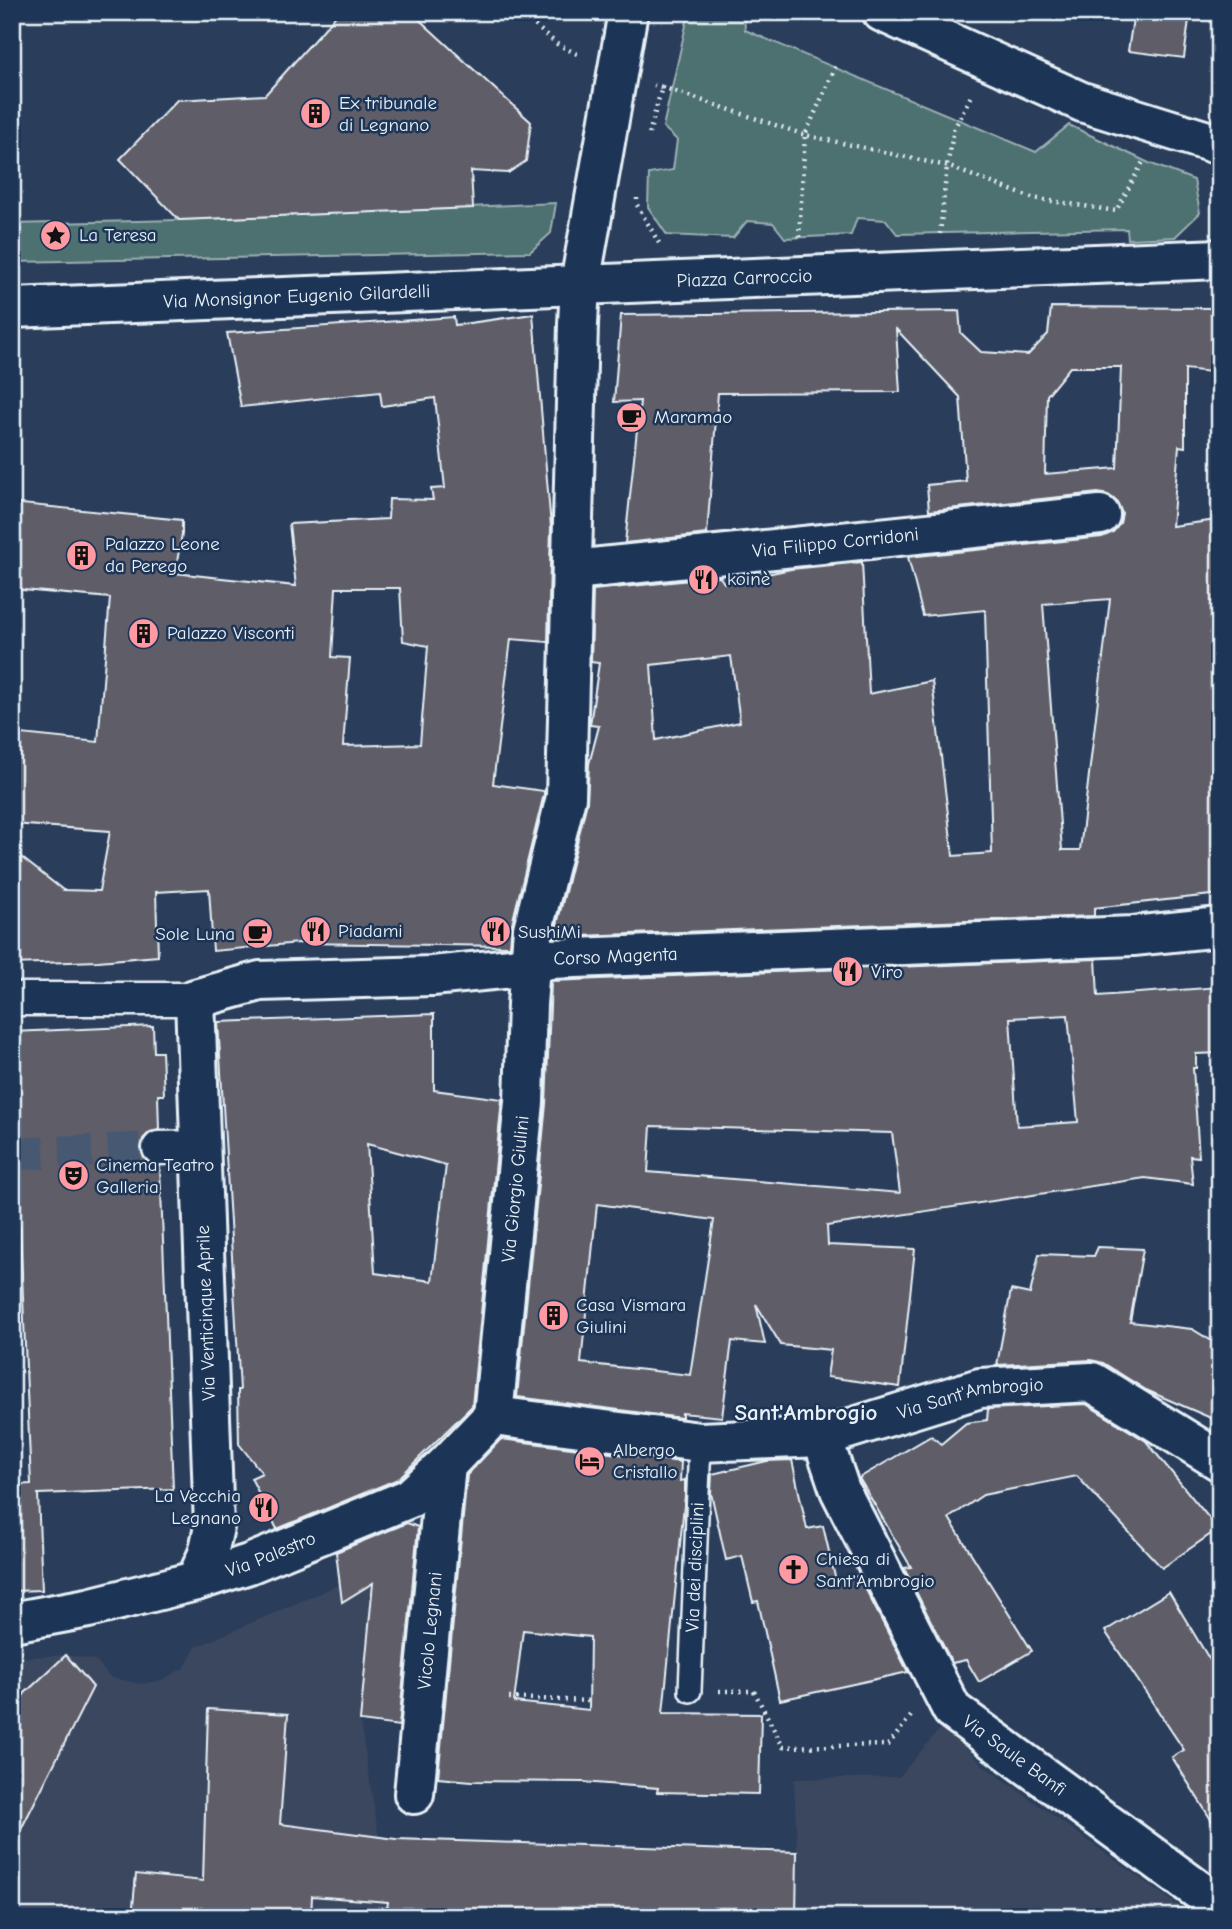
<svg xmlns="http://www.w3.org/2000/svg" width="1232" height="1929" viewBox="0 0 1232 1929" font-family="'Comic Neue',sans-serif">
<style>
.built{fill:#3a475e}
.green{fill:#4e6f70;stroke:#9bb0b4;stroke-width:2}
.building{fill:#5e5d68;stroke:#e8f1f8;stroke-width:2;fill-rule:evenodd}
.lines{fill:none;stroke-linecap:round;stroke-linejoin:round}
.pedestrian-tunnel{stroke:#465872;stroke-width:32;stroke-dasharray:32 16;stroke-linecap:butt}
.service-casing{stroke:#e8f1f8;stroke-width:26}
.pedestrian-casing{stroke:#e8f1f8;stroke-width:37}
.minor-casing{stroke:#e8f1f8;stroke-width:44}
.path{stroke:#e8f1f8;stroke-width:4.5;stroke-dasharray:2 5;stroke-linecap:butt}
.service{stroke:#1d3557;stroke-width:21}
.pedestrian{stroke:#1d3557;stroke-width:32}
.minor{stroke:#1d3557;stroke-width:38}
.labels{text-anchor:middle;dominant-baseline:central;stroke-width:5;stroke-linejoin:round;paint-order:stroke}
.poi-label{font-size:19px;fill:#e8f1f8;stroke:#1d3557;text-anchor:start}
.street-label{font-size:19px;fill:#e8f1f8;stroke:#1d3557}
.quarter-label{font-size:23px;font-weight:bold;fill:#e8f1f8;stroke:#1d3557}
</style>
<rect width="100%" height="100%" fill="#2a3d5a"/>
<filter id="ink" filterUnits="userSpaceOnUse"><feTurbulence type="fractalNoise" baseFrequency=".0143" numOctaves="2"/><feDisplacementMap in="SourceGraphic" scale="14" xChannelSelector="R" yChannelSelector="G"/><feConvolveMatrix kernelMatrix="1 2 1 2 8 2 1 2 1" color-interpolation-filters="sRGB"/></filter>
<g filter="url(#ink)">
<!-- built -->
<path class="built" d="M383,1578l-13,42 -10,101 19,116 17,2 401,13 -3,-73 105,-2 44,-52 40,40 211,152h-1182v-259l54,-3 29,5 15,17 30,7 22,-4 23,-13 11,-20 144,-63 2,17z"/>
<!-- green -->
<g class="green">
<path d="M689,12h55l1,18 291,122 33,-27 80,38 45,17 6,33 -25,24 -47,2 -1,-10 -230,5 -11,-14 -29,-2 -6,17 -66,3 -12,-15 -26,-2 -14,17 -66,-3 -19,-28 1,-33 24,-4 4,-30 -14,-13z"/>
<path d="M556,203l-5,30 -21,19 -518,10v-38l167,-4z"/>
</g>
<!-- building -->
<g class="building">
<path d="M339,12h72l120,110 -5,39 -18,12 -37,-2 2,37 -294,12 -59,-61 57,-59 88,-5z"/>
<path d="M1134,12h56l-6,46 -56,-7z"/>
<path d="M1051,307l164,1 -4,64 -26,-3v78l-6,-1 -7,80 45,-6v19h3v38h-2l1,66 -6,104h7v147l-126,14v8l-540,21 33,-135 2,-38 10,-38 -9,-1 9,-62 -8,-1 2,-72 127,-13 4,6 67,-14 71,-7 7,132 63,-13 21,175 39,-3 -7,-243 -62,6 -15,-59 194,-20 11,-5 7,-9 2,-10 -5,-11 -9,-7 -10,-2 -169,18 -2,-26 39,-4 -6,-84 -64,-68 4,63 -182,1 -11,141 -82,9 15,-142 -26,1 7,-87 338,-4 2,22 20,19 47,3 20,-21zM1070,367h51l-4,101 -72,6 2,-79zM1110,599l-30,251h-18l-19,-246zM731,656l9,66 -84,18 -5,-75z"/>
<path d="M533,314l18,213 -3,115 -37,-3 -18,145 51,7v3l-32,130 -2,22 -211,-3 -86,8 -4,-62 -53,3 2,64 -60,5 -86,3v-114l51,40 36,1 11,-60 -98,-7v-91l86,9 12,-144 -98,-9v-86l170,17v14l-7,39 121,13 -7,-62 99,-5 1,-20 44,1 -2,-11 14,-1 -10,-90 -53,8 -2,-14 -139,15 -14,-74 227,-16 1,8zM336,588h64l3,53 25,5 -8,98 -77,2 7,-88 -18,-1z"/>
<path d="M1096,959l2,37 122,-9v66l-24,1v14h-3l6,89 -9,-1 3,28 -48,-6 -318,48 1,19 87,4 -15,138 -73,-10 4,-27 -50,-5 -25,-41 9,40 -33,-3 -10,76 -40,-4v5l-165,-21 29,-293 5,-123zM1068,1015l10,107 -61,4 -7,-108zM651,1126l241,7 8,60 -252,-21zM597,1204l117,16 -24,155 -109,-12z"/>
<path d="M434,1014v76l68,9 -30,307 -74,73 -121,50 -26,-51 11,-5 -23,-29 -1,-54h2l-22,-368zM367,1144l79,21 -14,116 -57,-8z"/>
<path d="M153,1026l1,26h8l2,43h-6l1,35 -9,2 -7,7 -2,10 3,9 6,6 10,2 13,323 -135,5 4,96 -30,1v-106l19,-1 -11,-256h-8v-196z"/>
<path d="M1098,1247l45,2 -13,73 62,7 28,17v76l-74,-32 -43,-27 -12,-3 -94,5 14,-75 19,4 9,-40 55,2z"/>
<path d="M1086,1404l60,37 72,88 -56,39 -85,-92 -94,19 -34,23 83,133 -53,31 -13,-22 -14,3 -48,-95 7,-1 -52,-89 72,-42 10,8 25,-21 21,-3 1,-11z"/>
<path d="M501,1439l180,23 -1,19 5,-1v15l-22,218 98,1 -2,80 -102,-2 1,-4 -76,-6 -110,-1 -34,-3 29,-303zM523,1630l67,7 -1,73 -75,-8z"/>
<path d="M792,1460l15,69 16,-3 13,55 23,-5 49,96 -128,28 -22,-99 -5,1 -11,-46 -16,4 -15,-67 1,-19 55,-13z"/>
<path d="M407,1523l11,4 -19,199 -39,-5 13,-138 -31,19 -6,-50z"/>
<path d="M1169,1592l51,85v157l-48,-77 12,-7 -79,-119z"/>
<path d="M66,1655l27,32 -81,160v-133l13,-21z"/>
<path d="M208,1709l80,5 -8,110 116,15 401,13 -1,65h-410l2,-15 -76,-6 -1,21h-179l4,-43 67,7z"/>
</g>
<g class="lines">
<!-- pedestrian-tunnel -->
<path class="pedestrian-tunnel" d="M12,1154l147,-6"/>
<defs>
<g id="service">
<path id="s1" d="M690,1691l10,-249"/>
</g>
<g id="pedestrian">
<path d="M12,999h183"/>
<path d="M159,1148l41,-1"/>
</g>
<g id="minor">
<path d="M882,12l200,90 138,43"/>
<path id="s2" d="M12,308l1208,-49"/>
<path id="s3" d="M573,570l527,-55"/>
<path id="s4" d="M493,1416l31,-314 3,-98 6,-75 33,-132 12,-473 2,-40 48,-272"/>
<path id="s5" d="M493,1416l207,26 122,-5 158,-49 112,-6 128,79"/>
<path id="s6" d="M822,1437l18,53 112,220 268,196"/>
<path id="s7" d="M196,1581l12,-27 6,-27 -19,-528 65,-18 172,-5 80,-8 38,-9 583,-23 87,-9"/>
<path id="s8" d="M12,1622l76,-14 108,-27 53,-17 161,-66 36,-33 47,-49"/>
<path id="s9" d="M414,1794l32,-329"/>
</g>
</defs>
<!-- service casing -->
<use href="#service" class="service-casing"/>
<!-- pedestrian casing -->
<use href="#pedestrian" class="pedestrian-casing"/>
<!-- minor casing -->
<use href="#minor" class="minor-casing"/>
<!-- path -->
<g class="path">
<path d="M519,12l38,32 24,12"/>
<path d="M662,87l143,48 142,31 85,32 84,13 27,-49"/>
<path d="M649,134l13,-47 -8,-2"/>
<path d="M637,198v7l22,38"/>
<path d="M940,234l7,-68 7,-37 18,-35"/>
<path d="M799,237l6,-102 31,-69"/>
<path d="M719,1691h35l29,56 105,-2 23,-29"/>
<path d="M509,1698l81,3"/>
</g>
<!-- service -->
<use href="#service" class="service"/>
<!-- pedestrian -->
<use href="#pedestrian" class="pedestrian"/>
<!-- minor -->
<use href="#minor" class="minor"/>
</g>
</g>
<!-- icons -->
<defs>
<symbol id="building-disc" viewBox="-11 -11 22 22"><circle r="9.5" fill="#ff9aa2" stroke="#1d3557"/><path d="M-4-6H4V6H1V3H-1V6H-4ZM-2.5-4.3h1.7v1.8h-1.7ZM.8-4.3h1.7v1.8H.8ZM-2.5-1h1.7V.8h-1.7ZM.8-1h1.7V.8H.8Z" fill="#111"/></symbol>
<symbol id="sight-disc" viewBox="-11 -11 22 22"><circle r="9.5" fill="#ff9aa2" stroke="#1d3557"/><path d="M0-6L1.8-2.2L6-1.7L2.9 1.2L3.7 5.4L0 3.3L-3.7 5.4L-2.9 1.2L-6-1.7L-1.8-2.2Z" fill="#111"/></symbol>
<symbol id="cafe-disc" viewBox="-11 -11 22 22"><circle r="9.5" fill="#ff9aa2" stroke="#1d3557"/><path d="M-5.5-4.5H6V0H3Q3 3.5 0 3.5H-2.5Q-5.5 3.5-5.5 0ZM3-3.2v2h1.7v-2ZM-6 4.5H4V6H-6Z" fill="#111"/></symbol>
<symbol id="restaurant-disc" viewBox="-11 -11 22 22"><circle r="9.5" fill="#ff9aa2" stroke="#1d3557"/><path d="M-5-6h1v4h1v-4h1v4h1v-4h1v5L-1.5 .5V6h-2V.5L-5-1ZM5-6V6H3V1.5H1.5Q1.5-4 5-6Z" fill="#111"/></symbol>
<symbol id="theatre-disc" viewBox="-11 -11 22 22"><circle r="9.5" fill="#ff9aa2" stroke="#1d3557"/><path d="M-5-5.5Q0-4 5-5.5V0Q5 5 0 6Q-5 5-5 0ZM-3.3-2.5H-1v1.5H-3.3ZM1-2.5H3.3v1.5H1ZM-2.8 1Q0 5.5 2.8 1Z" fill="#111"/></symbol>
<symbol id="hotel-disc" viewBox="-11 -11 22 22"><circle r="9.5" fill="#ff9aa2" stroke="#1d3557"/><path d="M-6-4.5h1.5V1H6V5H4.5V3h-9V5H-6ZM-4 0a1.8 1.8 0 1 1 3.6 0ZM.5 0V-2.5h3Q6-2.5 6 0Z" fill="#111"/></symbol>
<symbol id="church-disc" viewBox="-11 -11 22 22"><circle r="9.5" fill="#ff9aa2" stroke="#1d3557"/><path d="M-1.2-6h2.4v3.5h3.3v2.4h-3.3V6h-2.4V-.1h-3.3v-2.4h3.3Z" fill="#111"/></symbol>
</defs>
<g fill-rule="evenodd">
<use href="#building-disc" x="298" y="96" width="35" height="35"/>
<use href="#sight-disc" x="38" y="218" width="35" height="35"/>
<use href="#cafe-disc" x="614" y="400" width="35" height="35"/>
<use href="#building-disc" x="64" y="538" width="35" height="35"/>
<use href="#restaurant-disc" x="686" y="562" width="35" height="35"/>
<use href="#building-disc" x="126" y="616" width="35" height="35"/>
<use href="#restaurant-disc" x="298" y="914" width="35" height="35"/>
<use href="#restaurant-disc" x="478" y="914" width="35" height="35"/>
<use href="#cafe-disc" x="240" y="916" width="35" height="35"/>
<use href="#restaurant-disc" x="830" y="954" width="35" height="35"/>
<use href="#theatre-disc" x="56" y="1158" width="35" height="35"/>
<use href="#building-disc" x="536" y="1298" width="35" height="35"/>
<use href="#hotel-disc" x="572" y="1444" width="35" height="35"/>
<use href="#restaurant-disc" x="246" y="1490" width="35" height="35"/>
<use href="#church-disc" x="776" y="1552" width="35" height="35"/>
</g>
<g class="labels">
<!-- poi labels -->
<g class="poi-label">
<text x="339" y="103">Ex tribunale<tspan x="339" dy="22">di Legnano</tspan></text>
<text x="79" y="235">La Teresa</text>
<text x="654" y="417">Maramao</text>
<text x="105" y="544">Palazzo Leone<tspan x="105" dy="22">da Perego</tspan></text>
<text x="727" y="579">koinè</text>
<text x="167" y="633">Palazzo Visconti</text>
<text x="338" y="931">Piadami</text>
<text x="518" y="932">SushiMi</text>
<text x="235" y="934" text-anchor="end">Sole Luna</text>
<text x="871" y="972">Viro</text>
<text x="96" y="1165">Cinema Teatro<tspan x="96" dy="22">Galleria</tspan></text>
<text x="576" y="1305">Casa Vismara<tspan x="576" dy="22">Giulini</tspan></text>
<text x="613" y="1450">Albergo<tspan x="613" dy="22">Cristallo</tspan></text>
<text x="241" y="1496" text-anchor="end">La Vecchia<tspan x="241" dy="22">Legnano</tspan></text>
<text x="816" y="1559">Chiesa di<tspan x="816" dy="22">Sant'Ambrogio</tspan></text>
</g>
<!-- street labels -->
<g class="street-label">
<text stroke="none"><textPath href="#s2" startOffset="733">Piazza Carroccio</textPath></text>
<text stroke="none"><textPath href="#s2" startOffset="285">Via Monsignor Eugenio Gilardelli</textPath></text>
<text stroke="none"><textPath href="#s3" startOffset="264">Via Filippo Corridoni</textPath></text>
<text stroke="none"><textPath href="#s7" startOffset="1010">Corso Magenta</textPath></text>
<text stroke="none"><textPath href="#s4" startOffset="228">Via Giorgio Giulini</textPath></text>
<text transform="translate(206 1313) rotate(-92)">Via Venticinque Aprile</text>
<text stroke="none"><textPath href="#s5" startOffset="485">Via Sant'Ambrogio</textPath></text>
<text stroke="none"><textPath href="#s8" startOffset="268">Via Palestro</textPath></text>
<text stroke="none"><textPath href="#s1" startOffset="124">Via dei disciplini</textPath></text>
<text stroke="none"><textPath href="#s9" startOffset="164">Vicolo Legnani</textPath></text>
<text stroke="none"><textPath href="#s6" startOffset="380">Via Saule Banfi</textPath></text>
</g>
<!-- quarter labels -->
<g class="quarter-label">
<text x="806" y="1412">Sant'Ambrogio</text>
</g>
</g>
<!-- margin -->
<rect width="1232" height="1929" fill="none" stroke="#1d3557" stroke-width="42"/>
<rect x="21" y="21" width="1190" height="1887" fill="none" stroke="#e8f1f8" stroke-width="2.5" filter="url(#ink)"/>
</svg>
